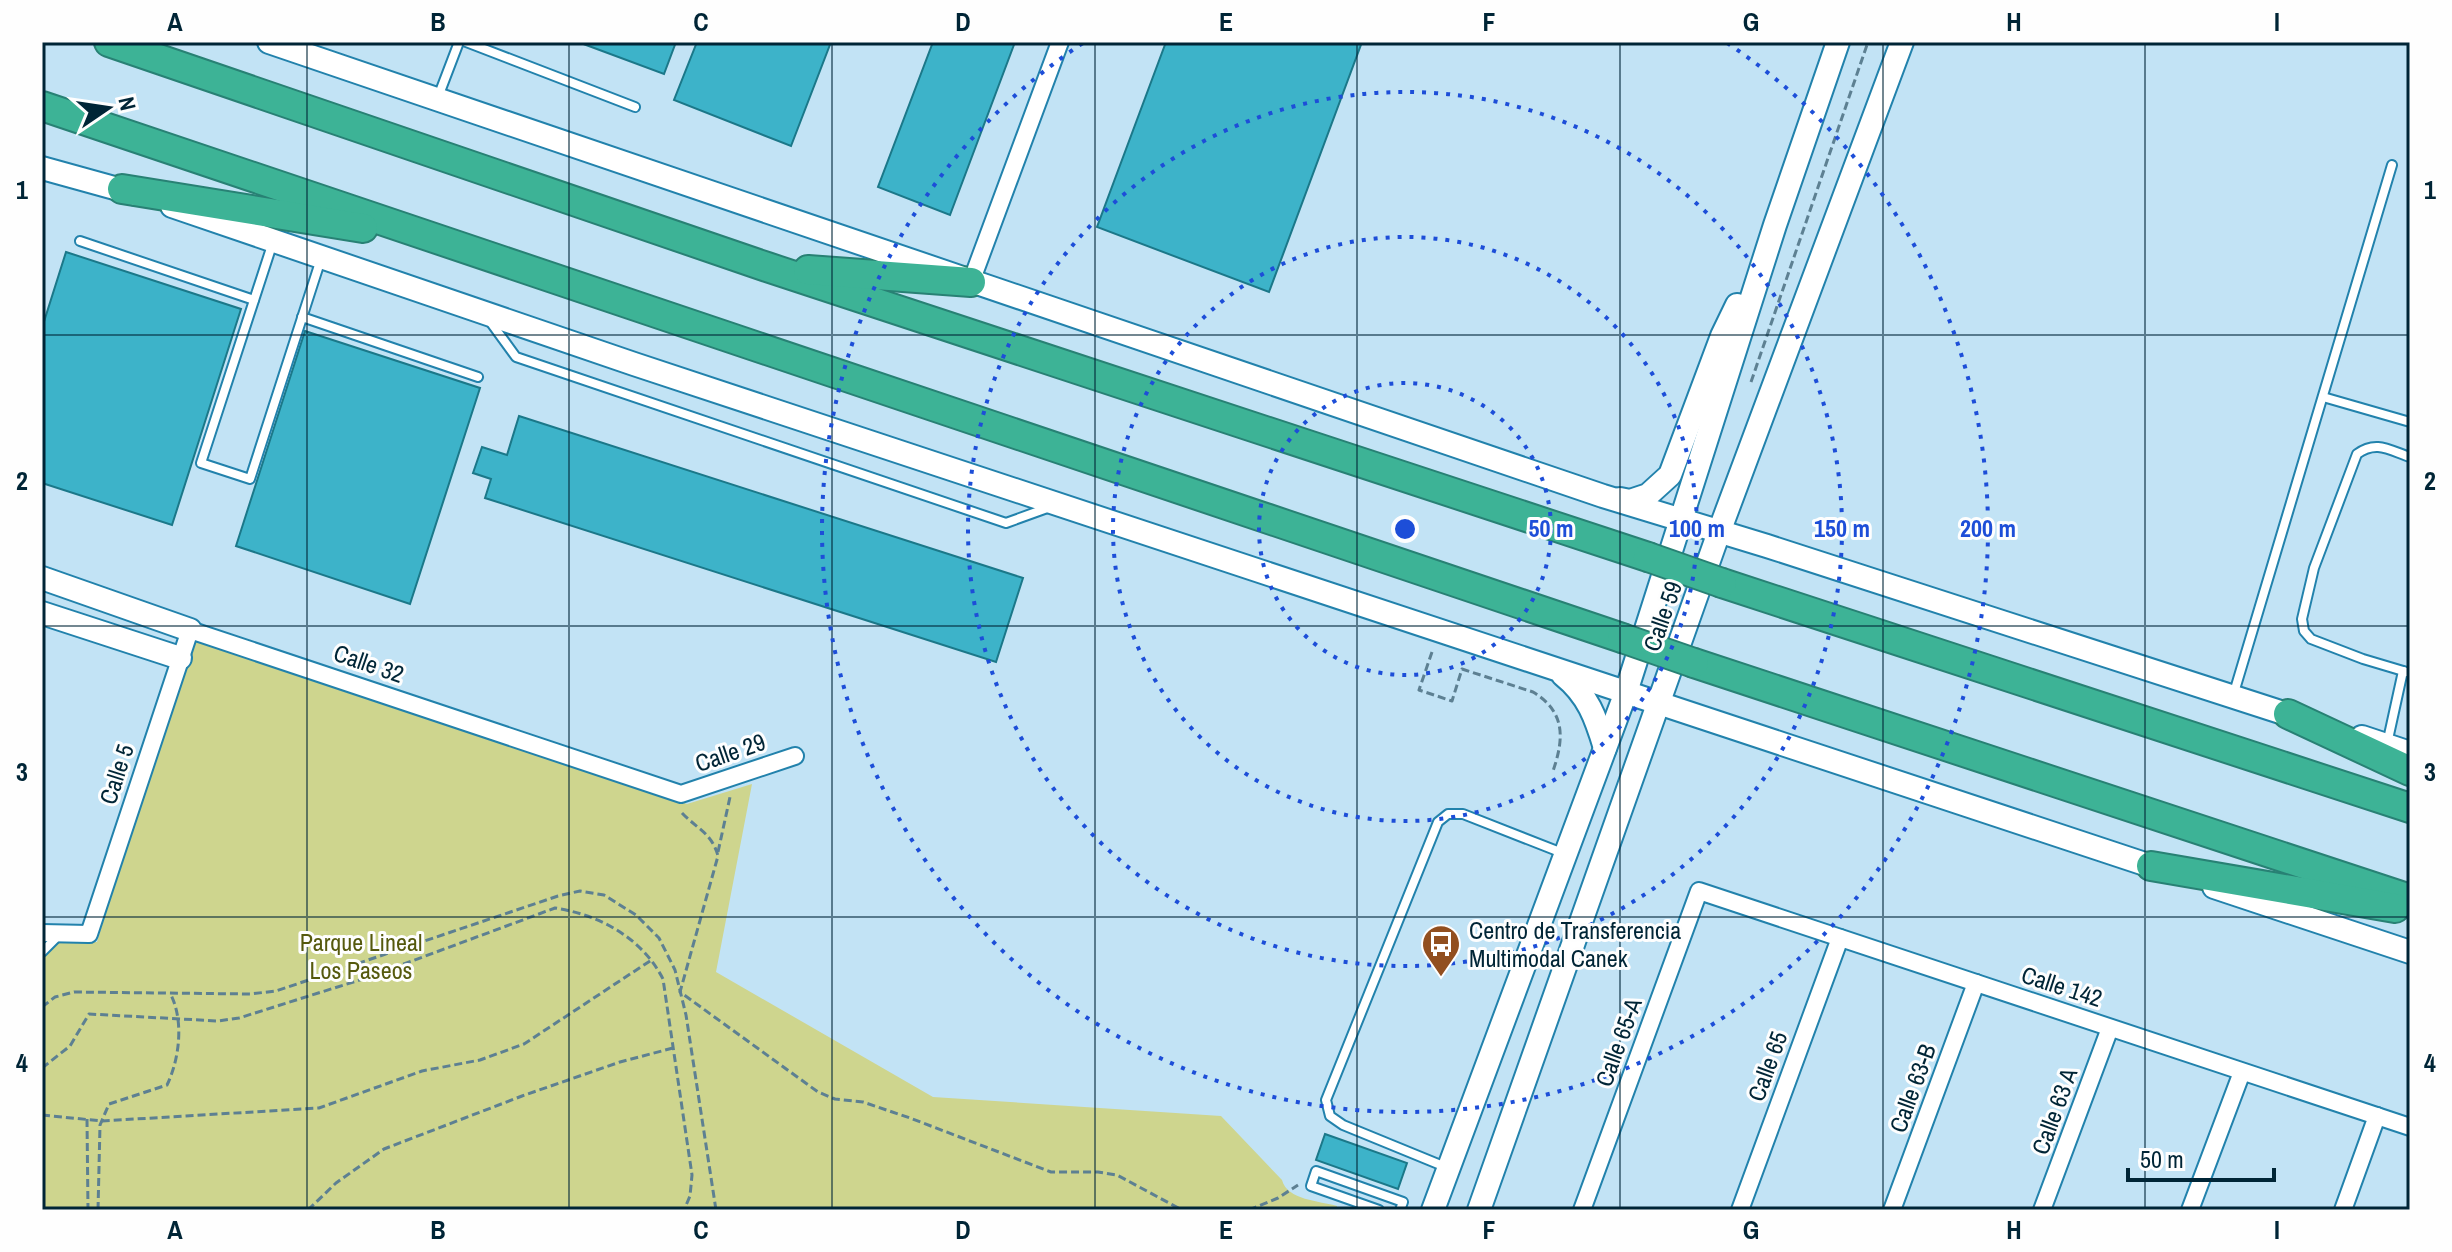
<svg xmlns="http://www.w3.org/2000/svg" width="2452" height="1252" viewBox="0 0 2452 1252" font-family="'Archivo Narrow',sans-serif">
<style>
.green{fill:#ced58e}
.building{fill:#3db3c9;stroke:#1b7889;stroke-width:2}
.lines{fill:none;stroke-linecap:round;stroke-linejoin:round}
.lane-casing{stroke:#2282ac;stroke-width:12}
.street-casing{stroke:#2282ac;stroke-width:20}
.secondary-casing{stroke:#2282ac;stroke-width:26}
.highway-casing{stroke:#288174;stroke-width:32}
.path{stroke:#5d8092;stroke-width:3;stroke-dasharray:8 4;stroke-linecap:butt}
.lane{stroke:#fff;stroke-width:8}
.street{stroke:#fff;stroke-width:16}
.secondary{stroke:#fff;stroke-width:22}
.highway{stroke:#3db396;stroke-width:28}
.highway-bridge-casing{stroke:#288174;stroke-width:32;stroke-linecap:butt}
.highway-bridge{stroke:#3db396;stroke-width:28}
.grid{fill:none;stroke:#002536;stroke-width:2;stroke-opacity:0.55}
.ring{fill:none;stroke:#1d4ed8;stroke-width:4;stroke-dasharray:4 8}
.labels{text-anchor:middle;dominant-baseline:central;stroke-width:6;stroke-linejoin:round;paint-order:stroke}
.street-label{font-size:24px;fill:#002536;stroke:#fefefe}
.poi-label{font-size:24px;fill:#002536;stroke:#fefefe;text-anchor:start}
.park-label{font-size:24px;fill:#55590d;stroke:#fefefe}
.centre{fill:#1d4ed8;stroke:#fefefe;stroke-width:4}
.ring-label{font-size:24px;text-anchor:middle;font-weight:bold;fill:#1d4ed8;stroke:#fefefe;stroke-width:6;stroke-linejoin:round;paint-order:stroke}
.neatline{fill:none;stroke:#002536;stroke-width:3}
.grid-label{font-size:26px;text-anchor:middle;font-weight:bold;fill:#002536}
</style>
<rect width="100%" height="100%" fill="#c2e3f5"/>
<!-- green -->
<path class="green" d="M190,630l286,96 211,78 65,-20 -36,188 217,125 288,19 61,64c5,20 38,21 55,26v4h-1295v-269l55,1z"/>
<!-- building -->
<g class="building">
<path d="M578,42h98l-12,32z"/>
<path d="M697,42h134l-40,104 -117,-46z"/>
<path d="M933,42h82l-65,173 -72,-28z"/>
<path d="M1166,42h196l-93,250 -172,-65z"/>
<path d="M66,252l175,57 -69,216 -130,-42v-155z"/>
<path d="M305,331l175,57 -70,216 -174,-58z"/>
<path d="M519,416l504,162 -27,84 -511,-164 6,-19 -18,-6 9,-26 25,8z"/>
<path d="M1325,1134l82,29 -9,26 -82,-29z"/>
</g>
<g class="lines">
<defs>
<g id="lane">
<path d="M466,42l169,65"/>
<path d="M438,97l21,-55"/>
<path d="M80,241l174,59"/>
<path d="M273,242l-72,221 49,16 71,-220"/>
<path d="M302,317l176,60"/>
<path d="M489,320l27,37 490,166 44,-16"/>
<path d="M2323,397l87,25"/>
<path d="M2410,457c-21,-7 -34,-17 -53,-3l-43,114 -12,51 2,12 7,8 52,20 47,14"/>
<path d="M2233,696l159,-531"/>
<path d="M2387,744l16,-73"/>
<path d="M42,952l18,-18"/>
<path d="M1448,1168l-105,-43 -13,-9 -4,-16 112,-278 10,-8h15l102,40"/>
<path d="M1379,1210l-68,-24 5,-15 87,31 -3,8"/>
</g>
<g id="street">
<path d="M971,282l89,-240"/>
<path d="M42,933l47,1 101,-304 491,164 114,-38"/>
<path d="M1582,1210l117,-319 711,236"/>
<path d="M1740,1210l100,-272"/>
<path d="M1892,1210l84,-227"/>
<path d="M2042,1210l68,-182"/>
<path d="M2190,1210l52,-138"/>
<path d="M2343,1210l34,-94"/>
</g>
<g id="secondary">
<path d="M269,42l1334,454 164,50 535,173"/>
<path d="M42,168l94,26"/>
<path d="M172,206l462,158 1532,507"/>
<path d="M1620,499l10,2 18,-6 22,-20 52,-139 15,-31"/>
<path d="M42,578l148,52"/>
<path d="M42,613l138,45"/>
<path d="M1563,675c25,20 33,43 42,73"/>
<path d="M2362,737l48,16"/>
<path d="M2214,887l196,65"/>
<path d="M1433,1210l193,-518 149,-467 63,-183"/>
<path d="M1479,1210l240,-678 183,-490"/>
</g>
<g id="highway">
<path d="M109,42l658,225 881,290"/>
<path d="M42,106l1580,532"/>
<path d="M122,189l241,39"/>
<path d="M808,270l163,12"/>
<path d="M1722,583l688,225"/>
<path d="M1694,663l716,236"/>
<path d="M2288,714l122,57"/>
<path d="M2151,866l244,42"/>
</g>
</defs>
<!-- lane casing -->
<use href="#lane" class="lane-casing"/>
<!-- street casing -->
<use href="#street" class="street-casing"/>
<!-- secondary casing -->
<use href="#secondary" class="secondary-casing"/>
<!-- highway casing -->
<use href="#highway" class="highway-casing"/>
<!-- path -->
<g class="path">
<path d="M1751,382l117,-340"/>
<path d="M1432,652l-13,38 33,11 10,-32 71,23c33,20 31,47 20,79"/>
<path d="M682,813c14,15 30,20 36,43l-38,136 138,100 17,7 28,3 47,16 141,54h47l19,3 65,35"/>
<path d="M718,852l12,-55"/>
<path d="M42,1007l13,-10 19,-5 176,2 26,-3 282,-95 22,-5 24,4 32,20 23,23 16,32 11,45 30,195"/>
<path d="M42,1068l28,-22 19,-32 129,7 21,-3 127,-40 189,-70c45,7 87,30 108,71l29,196 -2,21 -6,14"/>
<path d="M42,1115l60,6 217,-13 103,-37 58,-11 44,-16 129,-85"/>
<path d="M87,1119l1,91"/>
<path d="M98,1210l2,-85 9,-21 58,-19c13,-27 17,-66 3,-92"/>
<path d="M308,1210l28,-27 48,-34 138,-53 98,-34 53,-14"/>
<path d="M1249,1210l29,-12 20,-13"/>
</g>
<!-- lane -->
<use href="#lane" class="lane"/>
<!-- street -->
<use href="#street" class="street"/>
<!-- secondary -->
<use href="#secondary" class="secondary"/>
<!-- highway -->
<use href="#highway" class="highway"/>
<defs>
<g id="highway-bridge">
<path d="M1648,557l74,26"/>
<path d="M1622,638l72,25"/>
</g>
</defs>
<!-- highway-bridge casing -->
<use href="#highway-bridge" class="highway-bridge-casing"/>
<!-- highway-bridge -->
<use href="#highway-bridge" class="highway-bridge"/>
</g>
<!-- grid -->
<path class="grid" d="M307,42v1168M569,42v1168M832,42v1168M1095,42v1168M1357,42v1168M1620,42v1168M1883,42v1168M2145,42v1168M42,335h2368M42,626h2368M42,917h2368"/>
<!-- distance rings -->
<g class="ring">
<circle cx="1405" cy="529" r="146"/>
<circle cx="1405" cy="529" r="292"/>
<circle cx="1405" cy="529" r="437"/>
<path d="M1727 43A583 583 0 1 1 1083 43"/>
</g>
<!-- icons -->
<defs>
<symbol id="bus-pin" viewBox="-11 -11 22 30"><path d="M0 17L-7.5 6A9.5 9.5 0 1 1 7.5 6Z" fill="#924f1f" stroke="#fefefe"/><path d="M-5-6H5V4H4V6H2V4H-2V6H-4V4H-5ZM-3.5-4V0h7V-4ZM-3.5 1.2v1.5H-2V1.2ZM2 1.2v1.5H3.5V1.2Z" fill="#fff"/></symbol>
</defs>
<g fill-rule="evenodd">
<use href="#bus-pin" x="1419" y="922" width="44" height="60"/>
</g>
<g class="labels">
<!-- street labels -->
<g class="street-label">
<text transform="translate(1662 616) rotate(-71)">Calle 59</text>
<text transform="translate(369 663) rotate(19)">Calle 32</text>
<text transform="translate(730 752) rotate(-19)">Calle 29</text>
<text transform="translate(116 774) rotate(-72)">Calle 5</text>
<text transform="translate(2062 986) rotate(18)">Calle 142</text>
<text transform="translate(1618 1042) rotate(-70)">Calle 65-A</text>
<text transform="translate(1767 1066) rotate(-70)">Calle 65</text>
<text transform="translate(1912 1088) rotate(-70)">Calle 63-B</text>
<text transform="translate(2054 1111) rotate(-70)">Calle 63 A</text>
</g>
<!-- poi labels -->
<g class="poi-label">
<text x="1469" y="930">Centro de Transferencia<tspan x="1469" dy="28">Multimodal Canek</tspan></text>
</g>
<!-- park labels -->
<g class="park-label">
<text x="361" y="942">Parque Lineal<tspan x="361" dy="28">Los Paseos</tspan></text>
</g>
</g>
<circle cx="1405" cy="529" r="12" class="centre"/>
<g class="ring-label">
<text x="1551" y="537">50 m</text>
<text x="1697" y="537">100 m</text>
<text x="1842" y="537">150 m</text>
<text x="1988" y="537">200 m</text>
</g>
<!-- border -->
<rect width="2452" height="1252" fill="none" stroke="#fefefe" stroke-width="88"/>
<!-- north arrow -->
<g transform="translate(108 108) rotate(77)" stroke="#fefefe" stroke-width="6" paint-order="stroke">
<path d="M0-6L14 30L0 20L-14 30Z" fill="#002536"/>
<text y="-12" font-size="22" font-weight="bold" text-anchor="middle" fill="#002536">N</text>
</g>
<!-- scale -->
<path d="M2128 1168v12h146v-12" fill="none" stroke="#002536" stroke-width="4"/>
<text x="2140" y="1168" font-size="24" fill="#002536" stroke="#fefefe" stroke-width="6" paint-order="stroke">50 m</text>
<rect x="44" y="44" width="2364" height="1164" class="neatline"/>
<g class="grid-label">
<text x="175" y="31">A</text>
<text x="438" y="31">B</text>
<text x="701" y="31">C</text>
<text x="963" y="31">D</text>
<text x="1226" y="31">E</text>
<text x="1489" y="31">F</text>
<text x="1751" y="31">G</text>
<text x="2014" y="31">H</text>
<text x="2277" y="31">I</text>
<text x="22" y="199">1</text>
<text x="2430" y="199">1</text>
<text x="22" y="490">2</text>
<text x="2430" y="490">2</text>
<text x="22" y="781">3</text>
<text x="2430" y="781">3</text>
<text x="22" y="1072">4</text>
<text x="2430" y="1072">4</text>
<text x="175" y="1239">A</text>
<text x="438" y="1239">B</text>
<text x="701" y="1239">C</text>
<text x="963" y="1239">D</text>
<text x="1226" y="1239">E</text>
<text x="1489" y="1239">F</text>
<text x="1751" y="1239">G</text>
<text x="2014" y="1239">H</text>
<text x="2277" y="1239">I</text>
</g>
</svg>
